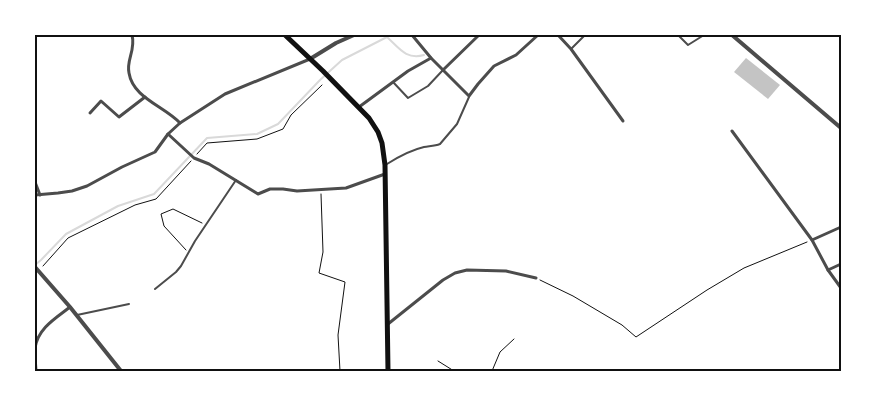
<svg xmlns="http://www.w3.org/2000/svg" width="876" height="406" viewBox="0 0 876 406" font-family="'Fira Sans Condensed',sans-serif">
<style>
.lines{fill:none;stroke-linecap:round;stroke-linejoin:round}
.stream{stroke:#d9d9d9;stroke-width:2}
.building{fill:#c4c4c4}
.path{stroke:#111;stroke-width:1}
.service{stroke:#4c4c4c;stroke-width:2}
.minor{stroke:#4c4c4c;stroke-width:3}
.tertiary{stroke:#4c4c4c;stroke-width:4}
.primary{stroke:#111;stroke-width:5}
.neatline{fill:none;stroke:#111;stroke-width:2}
</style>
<rect width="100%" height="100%" fill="#fff"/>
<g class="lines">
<!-- stream -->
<path class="stream" d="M35,265l6,-5 25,-26 52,-28 36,-12 53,-56 50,-4 21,-10 42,-44 22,-20 45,-23c12,11 19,23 37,18"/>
</g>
<!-- building -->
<path class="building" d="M746,58l34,27 -12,14 -34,-27z"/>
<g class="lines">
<!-- path -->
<g class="path">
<path d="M197,154l10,-11 50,-4 26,-10 8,-14 31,-30"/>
<path d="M321,194l2,58 -4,21 26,9 -7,53 2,36"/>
<path d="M186,250l-22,-24 -3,-12 12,-5 29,14"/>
<path d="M43,266l25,-28 67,-33 21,-6 35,-38"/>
<path d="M540,280l33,16 49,29 14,12 71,-47 37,-22 63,-26"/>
<path d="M438,361l16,10"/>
<path d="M492,371l8,-19 14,-13"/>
</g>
<!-- service -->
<g class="service">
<path d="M678,35l10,10 16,-10"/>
<path d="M571,49l14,-14"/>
<path d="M393,82l15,16 20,-12 15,-16"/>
<path d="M387,164c11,-7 24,-14 37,-17 6,-1 11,-1 16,-3l17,-20 12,-27"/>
<path d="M155,289l21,-17 5,-6 14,-25 41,-61"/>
<path d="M77,315l52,-11"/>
</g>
<!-- minor -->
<g class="minor">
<path d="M132,35c4,15 -6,25 -3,38 4,25 35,33 51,50"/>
<path d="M412,35l19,23 38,38 9,-12 16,-18 22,-11 22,-20"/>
<path d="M558,35l13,14 52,72"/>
<path d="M443,70l36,-35"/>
<path d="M359,107l49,-36 23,-13"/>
<path d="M90,113l11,-12 18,16 26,-20"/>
<path d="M732,131l80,109 16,30 13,18"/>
<path d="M168,134l26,24 15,6 49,30 12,-5h13l14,2 49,-3 39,-14"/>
<path d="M35,182l5,13"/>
<path d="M35,195l23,-2 14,-2 15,-5 35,-19 33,-15 13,-18 12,-11 45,-29 85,-35"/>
<path d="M812,240l29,-13"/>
<path d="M828,270l13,-6"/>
<path d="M388,324l55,-44 12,-7 12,-3 39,1 30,7"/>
<path d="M35,348c3,-20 21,-30 35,-41"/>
<path d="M35,356l1,15"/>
</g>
<!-- tertiary -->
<g class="tertiary">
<path d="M732,35l109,93"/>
<path d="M310,59l26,-16 18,-8"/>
<path d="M35,267l35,40 51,64"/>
</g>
<!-- primary -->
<path class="primary" d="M285,35l38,36 46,47 9,14 4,11 3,22 3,206"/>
</g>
<!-- border -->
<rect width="876" height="406" fill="none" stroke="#ffffff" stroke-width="72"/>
<rect x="36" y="36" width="804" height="334" class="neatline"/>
</svg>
